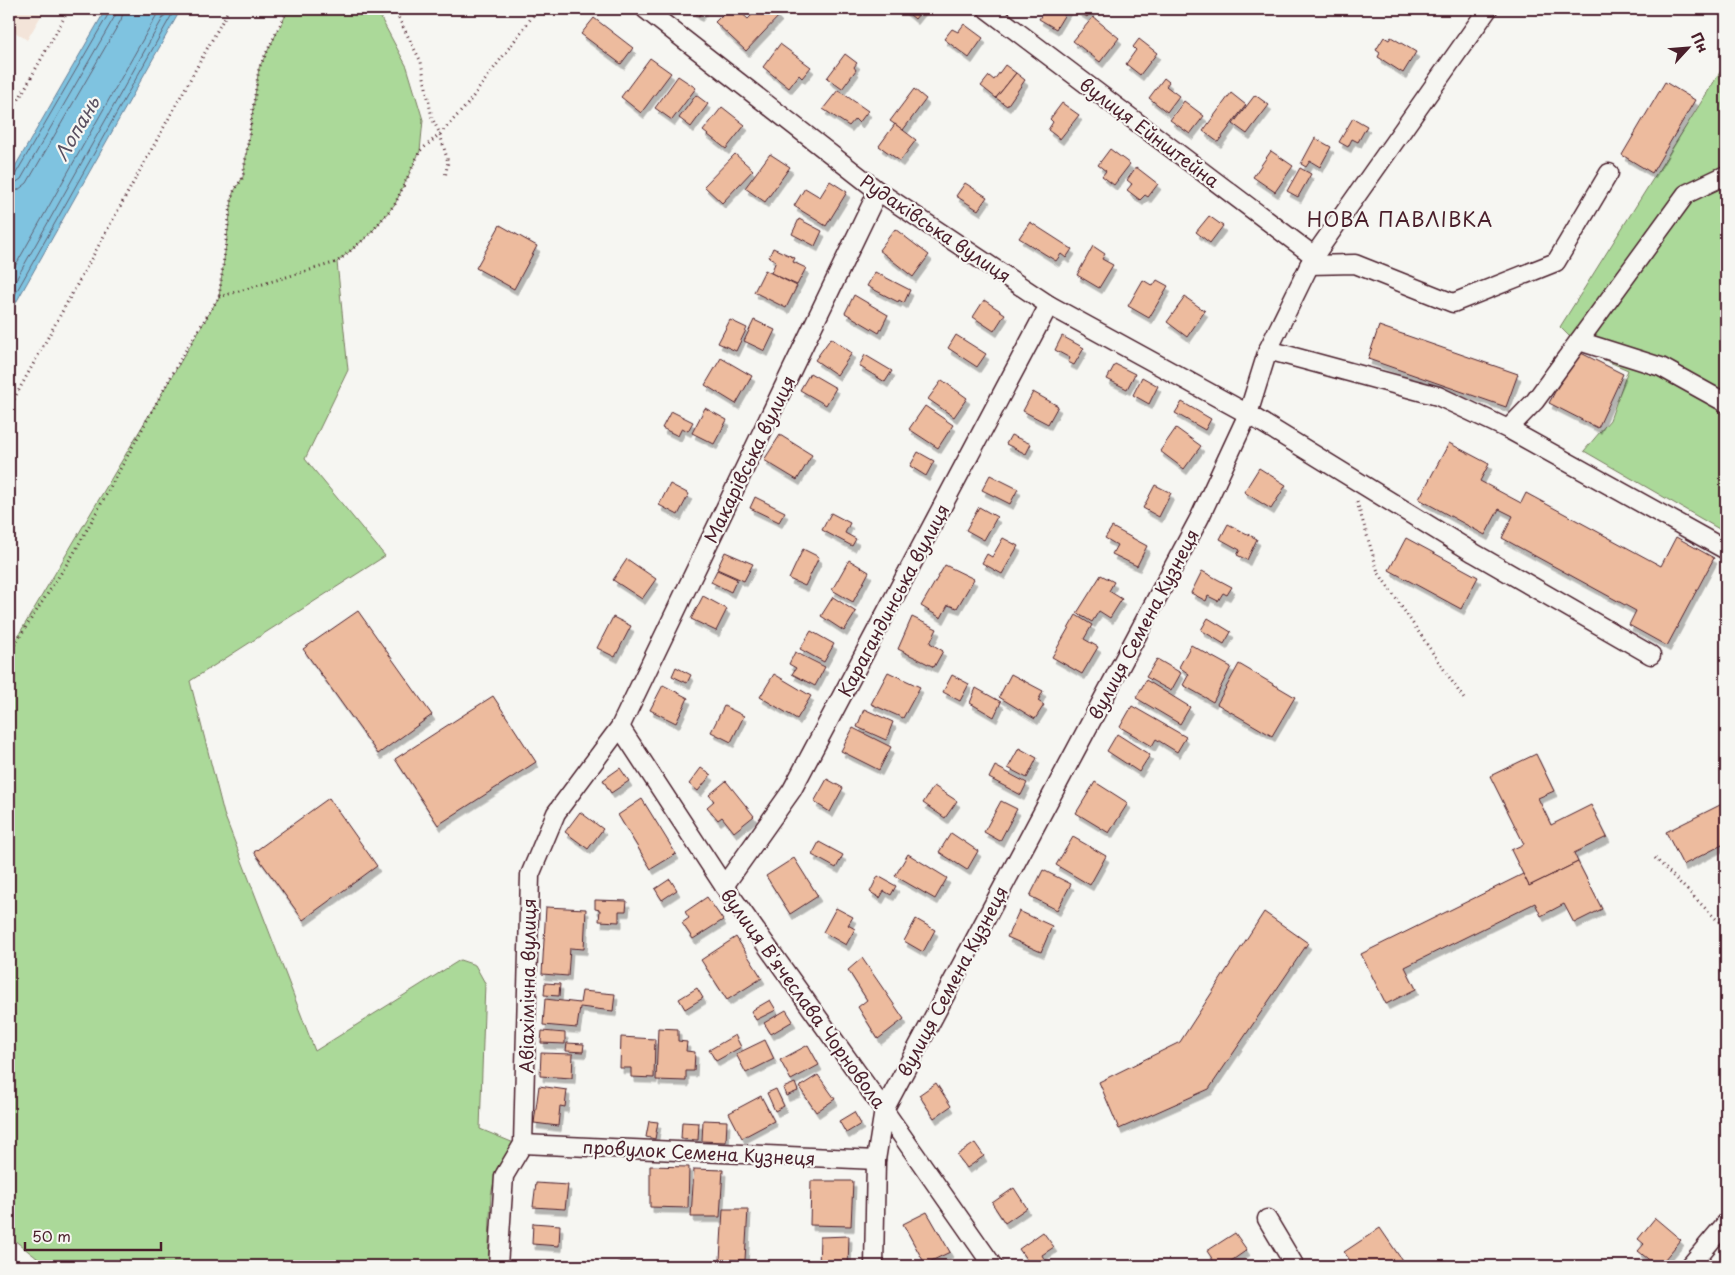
<svg xmlns="http://www.w3.org/2000/svg" width="1735" height="1275" viewBox="0 0 1735 1275" font-family="'Playpen Sans',sans-serif">
<style>
.built{fill:#f3e4d9}
.green{fill:#abd999;stroke:#7a7c62}
.water{fill:#7fc3e0;stroke:#6a8198}
.lines{fill:none;stroke-linecap:round;stroke-linejoin:round}
.shore{stroke:#5f6173;stroke-width:1}
.building{fill:#edbb9e;stroke:#4a1f2b;filter:url(#shadow)}
.minor-casing{stroke:#4a1f2b;stroke-width:21}
.path{stroke:#4a1f2b;stroke-width:3;stroke-dasharray:1 4;stroke-linecap:butt}
.minor{stroke:#f6f6f2;stroke-width:18}
.labels{text-anchor:middle;dominant-baseline:central;stroke-width:4.5;stroke-linejoin:round;paint-order:stroke}
.street-label{font-size:18px;fill:#4a1f2b;stroke:#f6f6f2}
.water-label{font-size:19px;font-style:italic;fill:#5a5061;stroke:#f6f6f2}
.quarter-label{font-size:20px;letter-spacing:1px;fill:#4a1f2b;stroke:#f6f6f2}
</style>
<defs>
<filter id="shadow"><feDropShadow dx="3" dy="5.5" stdDeviation="0" flood-color="#0004"/></filter>
</defs>
<rect width="100%" height="100%" fill="#f6f6f2"/>
<filter id="ink" filterUnits="userSpaceOnUse"><feTurbulence type="fractalNoise" baseFrequency=".02" numOctaves="2"/><feDisplacementMap in="SourceGraphic" scale="10" xChannelSelector="R" yChannelSelector="G"/><feConvolveMatrix kernelMatrix="1 2 1 2 8 2 1 2 1" color-interpolation-filters="sRGB"/></filter>
<g filter="url(#ink)">
<!-- built -->
<path class="built" d="M9,9h36l-18,31 -18,-12z"/>
<!-- green -->
<g class="green">
<path d="M289,9h87l31,58 16,53 -3,31 -25,53 -26,31 -32,27 11,108 -43,89 80,97 -195,125 34,133 91,237 145,-91 15,5 10,18 -5,146 34,14 -17,25 -6,27 -3,71h-441l-38,-30v-585l210,-354 14,-104 10,-16 16,-109z"/>
<path d="M1726,66v467l-142,-82 26,-31 18,-50 -44,-19 -24,-24 162,-258z"/>
</g>
<!-- water -->
<path class="water" d="M106,9h75l-172,306v-138z"/>
<g class="lines">
<!-- shore -->
<g class="shore">
<path d="M9,178l6,-3 94,-162 1,-4"/>
<path d="M9,185l6,-2 6,-4 94,-163 1,-7"/>
<path d="M9,192l9,-2 9,-7 94,-163 3,-11"/>
<path d="M9,277l151,-268"/>
<path d="M9,292l159,-283"/>
<path d="M9,305l166,-296"/>
</g>
</g>
<!-- building -->
<g class="building">
<path d="M690,9h15l-6,7z"/>
<path d="M728,9h9l11,10 10,-10h14l7,7 -33,35 -31,-29z"/>
<path d="M903,9h20l-8,10z"/>
<path d="M1045,9h23l-12,20 -17,-10z"/>
<path d="M1075,9h17l-5,8z"/>
<path d="M1093,17l26,21 -19,24 -27,-21z"/>
<path d="M594,18l39,30 -12,16 -40,-30z"/>
<path d="M964,24l19,14 -14,20 -25,-19 8,-10 6,3z"/>
<path d="M1384,37l5,3 2,-3 25,15 -13,21 -25,-16 2,-4 -4,-3z"/>
<path d="M1139,39l18,14 -17,22 -14,-11 10,-14 -3,-3z"/>
<path d="M780,44l31,23 -9,11 -3,-3 -10,13 -26,-21z"/>
<path d="M845,54l12,9 -3,4 2,3 -14,19 -15,-11z"/>
<path d="M650,58l21,15 -30,40 -20,-16z"/>
<path d="M1005,65l11,8 -20,25 -15,-12 8,-10 5,4z"/>
<path d="M1016,73l9,7 -18,26 -11,-8z"/>
<path d="M678,76l18,12 -24,32 -17,-12z"/>
<path d="M1164,78l5,4 -3,4 13,10 -12,16 -18,-14z"/>
<path d="M1665,82l30,18 -43,73 -30,-18z"/>
<path d="M914,89l12,10 -23,31 -13,-9z"/>
<path d="M838,90l30,21 -9,12 -4,-4 -6,7 -26,-17z"/>
<path d="M1231,93l15,12 -28,37 -15,-11z"/>
<path d="M696,95l12,9 -17,23 -12,-9z"/>
<path d="M1255,95l14,10 -22,29 -14,-10z"/>
<path d="M1184,101l20,15 -14,18 -20,-14z"/>
<path d="M1062,103l17,12 -19,24 -12,-9 5,-8 -3,-3z"/>
<path d="M722,107l23,18 -19,24 -23,-18z"/>
<path d="M1353,118l14,8 -9,16 -6,-3 -4,8 -9,-5z"/>
<path d="M895,124l21,16 -16,21 -21,-15z"/>
<path d="M1315,138l16,9 -11,20 -10,-6 -4,6 -5,-3z"/>
<path d="M1110,149l20,15 -16,21 -12,-9 4,-5 -8,-6z"/>
<path d="M1271,151l22,15 -18,26 -22,-15z"/>
<path d="M735,154l18,16 -31,33 -18,-17z"/>
<path d="M770,154l20,13 -25,35 -20,-14z"/>
<path d="M1136,167l22,17 -10,13 -3,-2 -5,5 -13,-10 5,-6 -5,-4z"/>
<path d="M1300,168l11,6 -13,23 -11,-6z"/>
<path d="M830,181l17,11 -21,34 -32,-20 11,-18 15,9z"/>
<path d="M965,183l22,14 -9,13 -22,-14z"/>
<path d="M1209,216l14,10 -13,17 -14,-11z"/>
<path d="M799,219l23,12 -7,15 -23,-12z"/>
<path d="M1030,222l42,27 -6,9 -5,-4 -5,7 -37,-23z"/>
<path d="M500,225l37,21 -23,43 -38,-21z"/>
<path d="M895,229l34,26 -16,22 -34,-27z"/>
<path d="M1093,246l12,8 -3,5 11,6 -14,23 -22,-13z"/>
<path d="M773,248l22,10 -2,4 13,6 -9,17 -26,-12 5,-12 -7,-4z"/>
<path d="M765,270l32,16 -11,22 -32,-16z"/>
<path d="M875,272l35,18 -6,13 -5,-3 -1,2 -31,-16z"/>
<path d="M1143,280l10,6 4,-6 11,6 -19,32 -21,-12z"/>
<path d="M854,295l34,20 -9,18 -34,-20z"/>
<path d="M1185,297l20,14 -18,26 -20,-15z"/>
<path d="M984,300l21,14 -11,17 -21,-14z"/>
<path d="M730,320l17,8 -11,23 -18,-8z"/>
<path d="M754,320l21,10 -10,21 -21,-10z"/>
<path d="M1379,326l139,48 -12,33 -138,-48z"/>
<path d="M956,335l30,19 -9,13 -29,-19z"/>
<path d="M1062,336l22,12 -10,17 -6,-3 2,-4 -15,-8z"/>
<path d="M831,338l21,15 -15,22 -22,-15z"/>
<path d="M1577,351l46,23 -25,54 -49,-25z"/>
<path d="M865,355l27,16 -7,11 -26,-16z"/>
<path d="M721,358l31,18 -16,28 -31,-19z"/>
<path d="M1115,364l20,10 -8,15 -20,-10z"/>
<path d="M810,373l26,15 -10,17 -26,-15z"/>
<path d="M1142,377l16,9 -9,18 -16,-9z"/>
<path d="M942,380l25,18 -13,19 -26,-18z"/>
<path d="M1033,392l25,14 -10,18 -25,-13z"/>
<path d="M1182,402l29,17 -6,11 -30,-17z"/>
<path d="M925,406l28,19 -15,23 -29,-19z"/>
<path d="M705,408l22,12 -13,24 -22,-11z"/>
<path d="M671,411l22,11 -5,9 -6,-3 -4,8 -16,-8z"/>
<path d="M1176,428l25,18 -17,23 -24,-18z"/>
<path d="M780,435l32,20 -15,25 -33,-20z"/>
<path d="M1011,435l20,9 -5,10 -20,-10z"/>
<path d="M1449,443l40,21 -9,17 41,22 5,-10 135,73 15,-29 38,21 -47,88 -38,-21 7,-14 -134,-73 11,-22 -14,-7 -14,26 -66,-36z"/>
<path d="M918,452l16,9 -8,15 -16,-10z"/>
<path d="M1259,468l27,17 -15,24 -27,-17z"/>
<path d="M990,475l28,14 -8,15 -28,-14z"/>
<path d="M670,484l19,10 -11,21 -19,-10z"/>
<path d="M1155,485l16,8 -12,24 -16,-9z"/>
<path d="M755,497l30,15 -6,10 -29,-14z"/>
<path d="M979,507l18,10 -13,23 -18,-10z"/>
<path d="M831,513l19,10 -5,10 11,6 -4,7 -30,-16z"/>
<path d="M1228,524l29,15 -10,21 -10,-5 3,-5 -20,-11z"/>
<path d="M1112,527l35,19 -10,20 -25,-12 5,-9 -12,-7z"/>
<path d="M1003,538l15,8 -16,28 -20,-11 5,-9 5,3z"/>
<path d="M1406,538l72,39 -17,32 -72,-39z"/>
<path d="M803,549l16,8 -14,29 -16,-7z"/>
<path d="M725,552l28,12 -9,17 -27,-12z"/>
<path d="M627,559l29,20 -14,20 -29,-19z"/>
<path d="M849,560l20,12 -16,30 -21,-12z"/>
<path d="M945,565l29,14 -17,29 -9,-3 -7,13 -20,-12z"/>
<path d="M717,570l20,9 -6,13 -20,-10z"/>
<path d="M1202,571l30,16 -5,8 -4,-2 -5,8 -10,-5 -2,5 -15,-8z"/>
<path d="M1101,575l13,7 -5,9 13,8 -12,19 -11,-7 -7,11 -15,-9z"/>
<path d="M703,596l24,13 -11,22 -25,-12z"/>
<path d="M833,597l23,15 -12,19 -23,-15z"/>
<path d="M358,611l74,104 -54,39 -75,-105z"/>
<path d="M1076,615l16,10 -8,14 14,8 -16,27 -30,-17z"/>
<path d="M613,617l18,9 -16,31 -18,-9z"/>
<path d="M912,617l25,12 -7,14 13,8 -9,16 -36,-18z"/>
<path d="M1208,618l23,14 -7,12 -23,-14z"/>
<path d="M811,631l23,13 -10,18 -24,-13z"/>
<path d="M1191,645l40,22 -18,35 -30,-17 6,-11 -10,-7z"/>
<path d="M795,652l30,15 -10,19 -23,-12 4,-6 -7,-4z"/>
<path d="M1157,659l24,14 -10,18 -25,-14z"/>
<path d="M1239,664l56,33 -23,39 -55,-32z"/>
<path d="M676,667l15,8 -4,8 -15,-7z"/>
<path d="M888,672l32,15 -17,31 -32,-14z"/>
<path d="M774,674l37,22 -14,23 -37,-22z"/>
<path d="M1011,674l32,17 -5,10 6,4 -9,14 -36,-22z"/>
<path d="M952,675l17,9 -9,17 -17,-9z"/>
<path d="M1146,680l44,27 -10,17 -44,-26z"/>
<path d="M663,685l25,13 -12,25 -26,-13z"/>
<path d="M976,688l25,14 -7,15 -24,-14z"/>
<path d="M493,696l43,66 -98,63 -43,-66z"/>
<path d="M724,706l20,10 -13,26 -20,-10z"/>
<path d="M1132,706l54,31 -9,15 -21,-13 -4,7 -32,-19z"/>
<path d="M864,709l29,13 -7,18 -29,-13z"/>
<path d="M853,728l38,19 -12,23 -38,-19z"/>
<path d="M1117,734l33,21 -11,17 -32,-21z"/>
<path d="M1019,748l18,10 -10,20 -19,-10z"/>
<path d="M1536,754l18,37 -16,7 13,27 40,-20 16,32 -33,16 4,9 -49,24 -18,-36 13,-6 -34,-68z"/>
<path d="M995,766l32,17 -6,12 -32,-17z"/>
<path d="M620,768l9,13 -18,12 -8,-13z"/>
<path d="M701,768l10,7 -13,16 -9,-7z"/>
<path d="M827,779l16,9 -13,24 -16,-10z"/>
<path d="M726,781l28,35 -20,16 -12,-15 -4,3 -11,-13 7,-6 -5,-6z"/>
<path d="M1095,782l33,21 -19,30 -33,-20z"/>
<path d="M934,786l23,15 -12,17 -22,-15z"/>
<path d="M329,798l48,68 -74,54 -49,-68z"/>
<path d="M642,799l34,55 -25,15 -33,-54z"/>
<path d="M1001,801l16,8 -17,32 -16,-9z"/>
<path d="M1726,802v41l-43,22 -17,-33z"/>
<path d="M580,812l23,17 -15,20 -23,-17z"/>
<path d="M951,833l27,18 -11,19 -28,-18z"/>
<path d="M1073,837l33,19 -16,29 -34,-20z"/>
<path d="M819,842l24,13 -7,13 -24,-13z"/>
<path d="M908,854l39,24 -12,21 -40,-23z"/>
<path d="M794,858l24,38 -28,18 -24,-38z"/>
<path d="M1578,862l24,47 -28,14 -10,-19 -23,12 -6,-13 -130,64 11,22 -30,15 -25,-50 162,-80 6,12z"/>
<path d="M1043,870l28,14 -14,26 -27,-14z"/>
<path d="M878,876l18,10 -5,9 -7,-4 -4,7 -10,-6z"/>
<path d="M670,879l7,11 -15,10 -7,-11z"/>
<path d="M707,897l16,23 -30,19 -11,-16 7,-5 -4,-6z"/>
<path d="M595,900l32,1 -1,10h-7v11l-20,-1 1,-11 -5,-1z"/>
<path d="M546,907l40,2 -2,40 -14,-1 -2,28 -26,-2z"/>
<path d="M836,908l17,9 -5,8 7,4 -9,16 -23,-13z"/>
<path d="M1019,911l33,15 -11,26 -34,-15z"/>
<path d="M1264,912l44,31 -99,146 -90,40 -20,-47 81,-40z"/>
<path d="M916,919l19,11 -12,22 -19,-11z"/>
<path d="M736,937l26,41 -35,22 -26,-40z"/>
<path d="M862,958l42,61 -26,20 -20,-32 9,-7 -19,-30z"/>
<path d="M545,983l15,1 -1,12 -15,-1z"/>
<path d="M697,988l6,10 -18,11 -6,-10z"/>
<path d="M582,991l33,3 -2,17 -33,-4 -3,21 -34,-3 2,-26 35,4z"/>
<path d="M770,1000l6,10 -20,10 -5,-9z"/>
<path d="M786,1010l7,11 -22,13 -7,-11z"/>
<path d="M658,1028l20,1v12l9,1 -1,9 9,1 -1,19h-8v10l-30,-1z"/>
<path d="M542,1031l23,2v11l-24,-1z"/>
<path d="M735,1035l6,12 -25,14 -7,-11z"/>
<path d="M621,1037l34,2 -1,39 -23,-1v-9h-11z"/>
<path d="M765,1040l9,19 -28,14 -10,-19z"/>
<path d="M567,1043l17,1 -1,8 -17,-1z"/>
<path d="M808,1045l11,20 -28,15 -11,-20z"/>
<path d="M541,1053l32,1 -1,24 -32,-2z"/>
<path d="M818,1075l17,24 -19,13 -17,-25z"/>
<path d="M795,1083l3,8 -12,5 -3,-8z"/>
<path d="M936,1083l15,23 -17,12 -15,-23z"/>
<path d="M539,1086l28,4 -2,17 -5,-1 -2,20 -24,-3z"/>
<path d="M776,1089l8,17 -9,5 -8,-18z"/>
<path d="M761,1096l13,25 -32,17 -13,-25z"/>
<path d="M854,1112l7,12 -15,9 -7,-12z"/>
<path d="M703,1120l24,1 -1,21 -24,-1z"/>
<path d="M649,1121l9,1 -3,17 -9,-2z"/>
<path d="M682,1122l17,1 -1,17 -17,-1z"/>
<path d="M975,1143l9,13 -17,12 -10,-13z"/>
<path d="M650,1166l39,1 -1,41 -38,-1z"/>
<path d="M694,1169l29,1 -3,47h-29z"/>
<path d="M811,1181h42l-2,45 -41,-1z"/>
<path d="M536,1183l32,2 -3,24 -32,-2z"/>
<path d="M1014,1188l13,20 -22,15 -13,-20z"/>
<path d="M723,1209h25l-3,51h-25z"/>
<path d="M927,1212l23,40 -25,12 -22,-40z"/>
<path d="M1655,1218l26,22 -22,26h-2l-19,-15 6,-7 -6,-5z"/>
<path d="M533,1223l27,2 -1,21 -27,-2z"/>
<path d="M1380,1228l26,38h-46l-2,-3 -4,3 -10,-14z"/>
<path d="M1043,1232l11,15 -12,8 2,4 -13,7 -12,-17z"/>
<path d="M1235,1233l12,17 -23,16h-7l-10,-15z"/>
<path d="M849,1236l-1,30h-29l1,-29z"/>
<path d="M619,1262h13v4h-14z"/>
</g>
<g class="lines">
<defs>
<g id="minor">
<path d="M645,9l233,182 171,114 199,109 226,139 177,102"/>
<path d="M987,9l327,247"/>
<path d="M1309,265l46,-1 98,39 103,-41 53,-89"/>
<path d="M1579,341l82,26 65,36"/>
<path d="M1268,350l170,46 70,33 218,121"/>
<path d="M1508,429l27,-28 151,-207 40,-19"/>
<path d="M620,727l104,159 160,224 109,156"/>
<path d="M724,886l68,-96 257,-485"/>
<path d="M523,1144l353,16"/>
<path d="M1267,1219l28,47"/>
<path d="M498,1266l6,-90 19,-32 7,-269 26,-62 64,-86 258,-536"/>
<path d="M874,1266l2,-106 8,-50 316,-593 48,-103 20,-64 46,-94 174,-247"/>
<path d="M1690,1266l36,-43"/>
</g>
</defs>
<!-- minor casing -->
<use href="#minor" class="minor-casing"/>
<!-- path -->
<g class="path">
<path d="M394,9l27,53 11,56 8,16 8,28 -3,15"/>
<path d="M9,117l60,-108"/>
<path d="M219,297l118,-35 32,-27 26,-31 25,-53 20,-17 26,-28 72,-97"/>
<path d="M9,408l220,-399"/>
<path d="M1357,502l21,70 86,127"/>
<path d="M9,653l65,-100 110,-200 35,-56 9,-72 5,-32 10,-16 16,-109 29,-59"/>
<path d="M1655,858l71,71"/>
</g>
<!-- minor -->
<use href="#minor" class="minor"/>
</g>
</g>
<g class="labels">
<!-- street labels -->
<g class="street-label">
<text transform="translate(1150 132) rotate(37)">вулиця Ейнштейна</text>
<text transform="translate(936 228) rotate(34)">Рудаківська вулиця</text>
<text transform="translate(749 459) rotate(-64)">Макарівська вулиця</text>
<text transform="translate(893 600) rotate(-62)">Карагандинська вулиця</text>
<text transform="translate(1143 624) rotate(-62)">вулиця Семена Кузнеця</text>
<text transform="translate(952 981) rotate(-62)">вулиця Семена Кузнеця</text>
<text transform="translate(527 986) rotate(-89)">Авіахімічна вулиця</text>
<text transform="translate(804 998) rotate(54)">вулиця В'ячеслава Чорновола</text>
<text transform="translate(699 1152) rotate(3)">провулок Семена Кузнеця</text>
</g>
<!-- water labels -->
<g class="water-label">
<text transform="translate(76 128) rotate(-60)">Лопань</text>
</g>
<!-- quarter labels -->
<g class="quarter-label">
<text x="1400" y="219">НОВА ПАВЛІВКА</text>
</g>
</g>
<!-- margin -->
<rect width="1735" height="1275" fill="none" stroke="#f6f6f2" stroke-width="30"/>
<rect x="15" y="15" width="1705" height="1245" fill="none" stroke="#4a1f2b" stroke-width="2" filter="url(#ink)"/>
<!-- north arrow -->
<g transform="translate(1688 48) rotate(64)" stroke="#f6f6f2" stroke-width="4" paint-order="stroke">
<path d="M0-4L9 19L0 12L-9 19Z" fill="#4a1f2b"/>
<text y="-8" font-size="14" font-weight="bold" text-anchor="middle" fill="#4a1f2b">Пн</text>
</g>
<!-- scale -->
<path d="M25 1242v8h136v-8" fill="none" stroke="#4a1f2b" stroke-width="2.5"/>
<text x="32" y="1242" font-size="15" fill="#4a1f2b" stroke="#f6f6f2" stroke-width="4" paint-order="stroke">50 m</text>
</svg>
